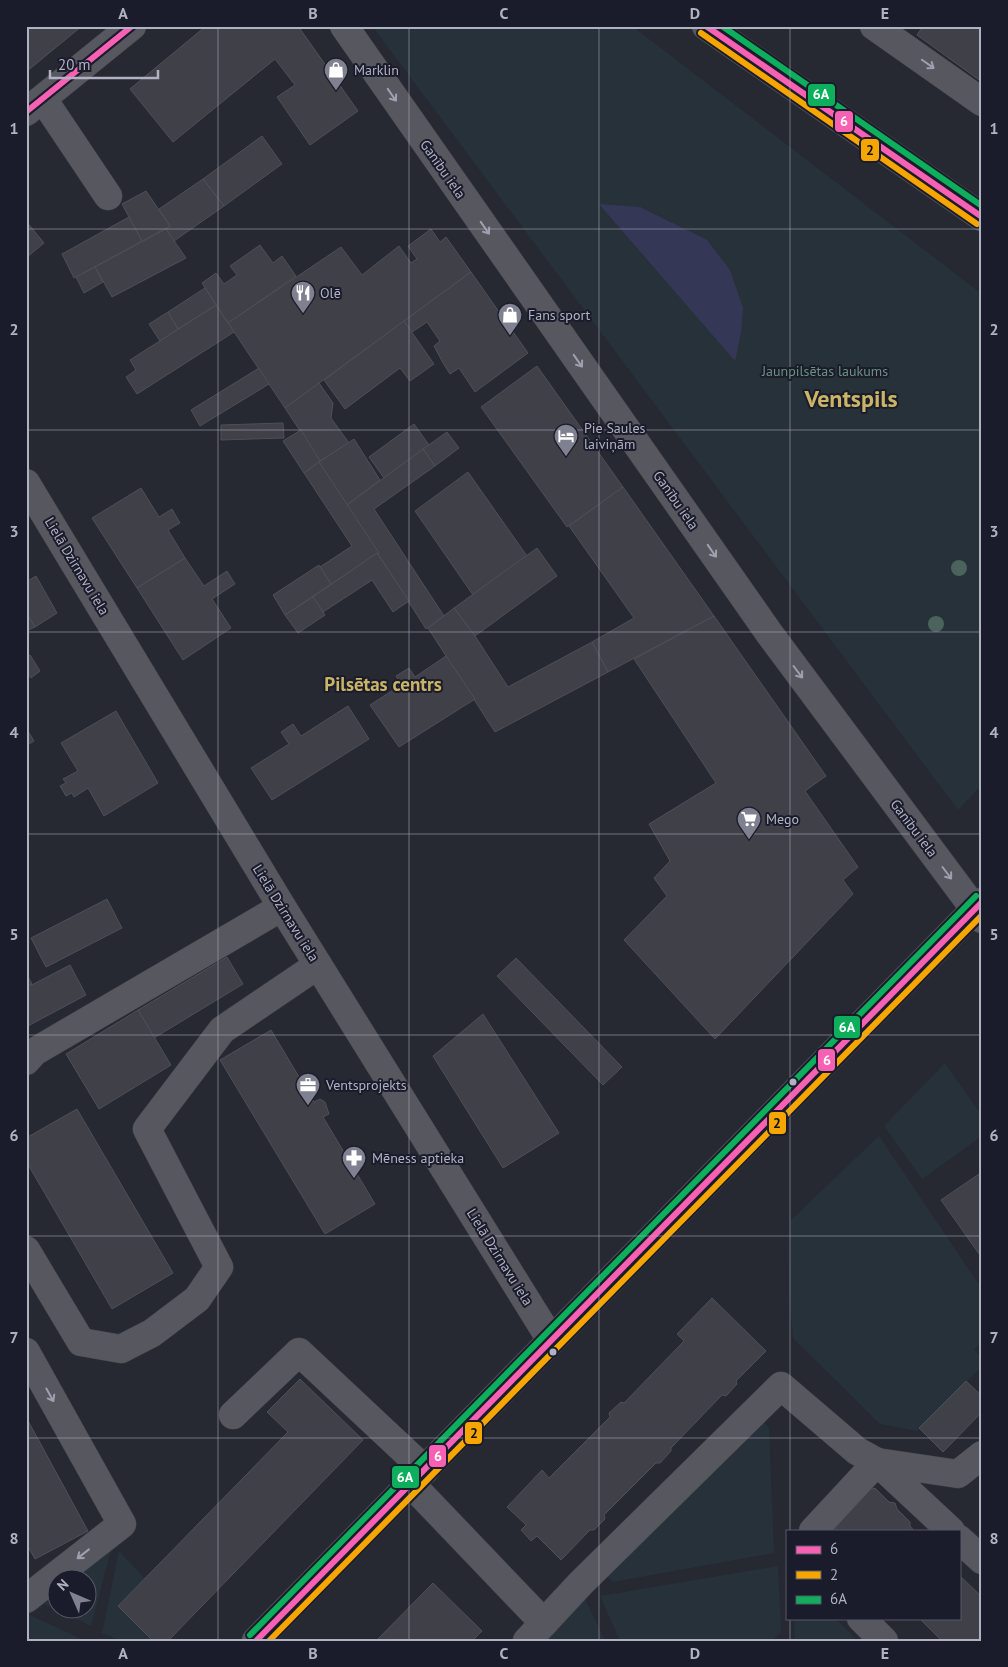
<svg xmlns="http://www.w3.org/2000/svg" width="1008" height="1667" viewBox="0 0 1008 1667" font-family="'PT Sans',sans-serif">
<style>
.green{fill:#273139}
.water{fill:#353757}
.building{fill:#3f4048;stroke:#4e4f59}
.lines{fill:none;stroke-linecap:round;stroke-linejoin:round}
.minor-casing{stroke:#42434b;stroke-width:29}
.minor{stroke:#575760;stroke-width:28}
.bus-1-casing{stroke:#1b1c2b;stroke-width:10}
.bus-2-casing{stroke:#1b1c2b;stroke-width:10}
.bus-3-casing{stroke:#1b1c2b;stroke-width:10}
.bus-1{stroke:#f860b3;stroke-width:6}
.bus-2{stroke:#f7a600;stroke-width:6}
.bus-3{stroke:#0daf5c;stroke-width:6}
.tree{fill:#4b625d}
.oneway{stroke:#9e9faf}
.grid{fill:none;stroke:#b0b1c3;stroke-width:1;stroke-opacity:0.55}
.bus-dot{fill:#b0b1c3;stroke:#1b1c2b;stroke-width:2}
.labels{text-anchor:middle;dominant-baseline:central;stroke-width:4;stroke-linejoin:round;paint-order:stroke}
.poi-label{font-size:14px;fill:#b0b1c3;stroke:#1b1c2b;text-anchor:start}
.street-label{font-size:14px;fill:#b0b1c3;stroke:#1b1c2b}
.park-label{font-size:14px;fill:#6a9181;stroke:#1b1c2b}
.district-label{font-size:19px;font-weight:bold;fill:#c9b565;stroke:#1b1c2b}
.town-label{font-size:24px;font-weight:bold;fill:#c9b565;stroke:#1b1c2b}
.line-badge{stroke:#1b1c2b;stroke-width:2}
.badge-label{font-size:14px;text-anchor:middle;font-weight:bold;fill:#fff}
.pale-badge-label{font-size:14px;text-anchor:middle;font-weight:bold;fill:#111}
.neatline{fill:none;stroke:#b0b1c3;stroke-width:2}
.grid-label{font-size:16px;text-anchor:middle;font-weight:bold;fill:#b0b1c3}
</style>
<rect width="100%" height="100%" fill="#262832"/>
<!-- green -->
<g class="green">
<path d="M372,26h260l350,268v491l-24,25z"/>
<path d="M945,1063l37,53v20l-60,43 -38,-53z"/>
<path d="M879,1136l103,153v53l-8,7 8,9v8l-65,65 -37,-7 -87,-86 -4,-47 1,-70z"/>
<path d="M760,1419l9,9 5,125 -161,29 -8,-8z"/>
<path d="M111,1550l-20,76 -47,-22 13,-11 1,17h30v-30l-13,-1z"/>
<path d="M119,1551l26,28 -27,27 35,35h-32l-19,-8z"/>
<path d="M778,1566l3,66 -9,9h-152l-20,-45z"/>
<path d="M584,1596l21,45h-66z"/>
<path d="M29,1615l3,1 54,25h-56l-4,-7v-15z"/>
<path d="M835,1618l23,23h-63l-1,-23z"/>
</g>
<!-- water -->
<path class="water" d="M599,204l41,3 67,33 23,30 13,38 -2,25 -6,28z"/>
<!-- building -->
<g class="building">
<path d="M26,26h56l-56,46z"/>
<path d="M206,26h92l60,85 -48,34 -33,-48 18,-12 -20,-26 -102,83 -43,-53z"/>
<path d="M923,26h59v56l-65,-47z"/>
<path d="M262,136l20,28 -58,42 -21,-27z"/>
<path d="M203,179l21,27 -50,35 -8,-12 4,-3 -11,-17z"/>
<path d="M146,191l24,35 -28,15 -20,-37z"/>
<path d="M129,217l13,24 -68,37 -12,-24z"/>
<path d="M26,221l18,22 -18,15z"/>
<path d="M166,229l20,29 -74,39 -17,-30z"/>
<path d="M431,229l9,13 6,-5 25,35 -186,136 -57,-85 113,-76 21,28 37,-29 12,17 6,-4 -9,-13z"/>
<path d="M260,245l13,18 9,-7 14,20 -68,47 -26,-40 14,-10 8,11 13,-9 -7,-9z"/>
<path d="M95,267l8,15 -19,11 -8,-16z"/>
<path d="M471,272l57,81 -53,39 -16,-24 -9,6 -7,-11 -9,-17 6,-5 -13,-19 -15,10 -8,-11z"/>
<path d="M205,288l11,17 -38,24 -10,-17z"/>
<path d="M216,305l18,27 -97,62 -11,-17 10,-7 -6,-10z"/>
<path d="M168,312l10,17 -18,12 -11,-17z"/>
<path d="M404,321l30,43 -24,17 -10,-13 -55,41 -21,-29z"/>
<path d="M537,366l86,121 -56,40 -86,-120z"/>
<path d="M259,368l10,16 -69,42 -9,-16z"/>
<path d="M319,383l14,20 -2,15 18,25 -29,18 -35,-53z"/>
<path d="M283,423l1,15 -63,2v-15z"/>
<path d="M414,424l15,21 -45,33 -15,-21z"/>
<path d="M301,430l19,31 -16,12 -21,-32z"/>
<path d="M447,432l12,16 -24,18 -12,-17z"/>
<path d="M354,439l26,41 -33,25 -28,-43z"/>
<path d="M423,449l12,17 -61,43 70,107 -18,13 -79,-124z"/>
<path d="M319,462l60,91 -48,31 -11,-17 32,-21 -48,-73z"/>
<path d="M468,472l59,84 -54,39 -58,-84z"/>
<path d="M623,487l91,129 -106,56 -16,-30 42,-24 -65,-92z"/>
<path d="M141,488l18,29 13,-8 8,14 -12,7 17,28 -48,30 -45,-70z"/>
<path d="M537,548l20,28 -82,60 -21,-28z"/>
<path d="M377,553l32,48 -16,11 -21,-32 -49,32 -10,-15z"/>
<path d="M185,558l19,28 23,-15 8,13 -23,15 19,29 -48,32 -46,-72z"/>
<path d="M319,565l12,19 -46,31 -12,-20z"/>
<path d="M36,576l21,37 -22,14 -9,-15v-30z"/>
<path d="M313,597l12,18 -27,18 -13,-18z"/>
<path d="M454,608l21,28 33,51 84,-45 16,30 -113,60 -67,-104z"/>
<path d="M26,612l9,15 -9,4z"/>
<path d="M714,616l112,160 -21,15 53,76 -15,13 10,14 -138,145 -91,-99 43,-44 -13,-18 16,-17 -21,-37 67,-41 -82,-124z"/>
<path d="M30,655l10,16 -9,7 -5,-7v-13z"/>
<path d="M446,656l29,43 -76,48 -29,-42 31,-20 -5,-9 13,-8 6,9z"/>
<path d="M348,706l21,33 -97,61 -21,-32 38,-24 -8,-12 12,-8 8,12z"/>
<path d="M116,711l42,72 -54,33 -16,-28 -14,9 -2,-4 -6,3 -6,-10 6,-3 -3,-4 15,-8 -17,-28z"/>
<path d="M26,728l8,13 -8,5z"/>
<path d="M107,899l15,29 -76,39 -15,-29z"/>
<path d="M227,957l16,27 -89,54 -16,-28z"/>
<path d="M516,958l106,109 -19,18 -106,-109z"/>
<path d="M70,965l16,30 -60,32v-39z"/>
<path d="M26,973l6,11 -6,2z"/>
<path d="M138,1010l33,55 -72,44 -33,-55z"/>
<path d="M483,1014l76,119 -56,35 -70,-112z"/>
<path d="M271,1030l43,72 6,-3 5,3 4,12 -6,3 52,87 -50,30 -105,-174z"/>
<path d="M77,1109l96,164 -61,36 -86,-148v-23z"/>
<path d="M982,1172v86l-41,-58z"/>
<path d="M712,1298l54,53 -30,30 1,3 -11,12 -4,-1 -51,53v3l-11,12h-4l-52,52 1,4 -11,11h-4l-29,30 -24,-24 -6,5 -10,-11 5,-5 -19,-18 35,-37 7,8 61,-61 -1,-4 12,-11 3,1 60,-62 -7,-7z"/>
<path d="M300,1379l63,61 -195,201h-15l-35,-35 170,-174 -21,-20z"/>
<path d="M966,1381l16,15v16l-39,40 -24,-24z"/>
<path d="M26,1417l62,114 -53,28 -9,-16z"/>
<path d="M875,1488l14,14 6,1 2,6 13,13v4l4,5h-83l35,-40z"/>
<path d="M959,1575l23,22v44h-40l-23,-23h40z"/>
<path d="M433,1583l49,48 -10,10h-96z"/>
</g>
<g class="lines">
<defs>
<g id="minor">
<path d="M344,26l425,607 213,286"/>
<path d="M706,26l276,191"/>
<path d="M874,26l108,76"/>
<path d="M43,99l65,97"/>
<path d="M26,112l106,-86"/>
<path d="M26,483l256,424 269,433"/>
<path d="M26,1061l8,-9 248,-145"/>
<path d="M26,1250l55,92 40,7 31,-16 45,-34 22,-32 -72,-138 75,-99 96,-65"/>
<path d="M26,1352l96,172 -96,75"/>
<path d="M233,1415l66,-63 126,118"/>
<path d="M877,1462l81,12 24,-19"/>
<path d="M411,1484l133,139"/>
<path d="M813,1531l64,-69"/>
<path d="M959,1539l23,21"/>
<path d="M861,1618l23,23"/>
<path d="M256,1641l726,-739"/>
<path d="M527,1641l54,-58 200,-197 76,65 20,11 74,69"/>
</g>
</defs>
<!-- minor casing -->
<use href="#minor" class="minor-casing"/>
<!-- minor -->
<use href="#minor" class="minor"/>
<defs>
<g id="bus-1">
<path d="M706,26l276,191"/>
<path d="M26,112l106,-86"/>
<path d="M256,1641l726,-739"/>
</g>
<g id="bus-2">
<path d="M701,33l276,191"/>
<path d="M269,1641l713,-726"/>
</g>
<g id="bus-3">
<path d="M722,26l260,180"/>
<path d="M250,1635l726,-739"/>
</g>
</defs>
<!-- bus-1 casing -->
<use href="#bus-1" class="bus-1-casing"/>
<!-- bus-2 casing -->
<use href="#bus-2" class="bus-2-casing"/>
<!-- bus-3 casing -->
<use href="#bus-3" class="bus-3-casing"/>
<!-- bus-1 -->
<use href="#bus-1" class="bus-1"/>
<!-- bus-2 -->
<use href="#bus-2" class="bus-2"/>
<!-- bus-3 -->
<use href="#bus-3" class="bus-3"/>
</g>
<!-- trees -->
<g class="tree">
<circle cx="959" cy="568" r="8"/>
<circle cx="936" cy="624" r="8"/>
</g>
<!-- one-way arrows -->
<defs><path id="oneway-shaft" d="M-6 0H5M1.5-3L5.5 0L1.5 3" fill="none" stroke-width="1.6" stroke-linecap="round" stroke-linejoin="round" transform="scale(1.25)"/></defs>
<g class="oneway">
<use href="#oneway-shaft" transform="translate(928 64) rotate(35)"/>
<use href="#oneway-shaft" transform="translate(392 95) rotate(55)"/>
<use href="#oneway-shaft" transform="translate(485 228) rotate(55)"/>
<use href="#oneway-shaft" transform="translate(578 361) rotate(55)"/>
<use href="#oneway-shaft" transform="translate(712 551) rotate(55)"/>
<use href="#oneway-shaft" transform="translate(798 672) rotate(53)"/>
<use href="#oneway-shaft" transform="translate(947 873) rotate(53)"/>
<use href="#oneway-shaft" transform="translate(50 1395) rotate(61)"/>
<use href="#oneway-shaft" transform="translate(83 1554) rotate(142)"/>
</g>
<!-- grid -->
<path class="grid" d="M218,26v1615M409,26v1615M599,26v1615M790,26v1505M26,229h956M26,430h956M26,632h956M26,834h956M26,1035h956M26,1236h956M26,1438h956M790,1618v23"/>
<!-- icons -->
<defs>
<symbol id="shop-pin" viewBox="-11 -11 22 30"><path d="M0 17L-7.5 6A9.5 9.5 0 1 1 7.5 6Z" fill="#808190" stroke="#1b1c2b"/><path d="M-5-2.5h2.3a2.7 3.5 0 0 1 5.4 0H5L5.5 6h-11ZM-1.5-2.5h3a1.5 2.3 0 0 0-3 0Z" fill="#fff"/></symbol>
<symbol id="restaurant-pin" viewBox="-11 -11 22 30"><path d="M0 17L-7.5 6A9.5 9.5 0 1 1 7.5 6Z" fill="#808190" stroke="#1b1c2b"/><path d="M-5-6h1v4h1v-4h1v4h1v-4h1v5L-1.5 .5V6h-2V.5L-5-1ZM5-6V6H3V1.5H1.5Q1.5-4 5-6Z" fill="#fff"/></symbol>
<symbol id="hotel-pin" viewBox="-11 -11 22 30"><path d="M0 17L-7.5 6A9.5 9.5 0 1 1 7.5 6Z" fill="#808190" stroke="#1b1c2b"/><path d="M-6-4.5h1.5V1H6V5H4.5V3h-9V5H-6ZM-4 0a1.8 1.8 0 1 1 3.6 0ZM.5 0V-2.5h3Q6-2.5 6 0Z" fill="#fff"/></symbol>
<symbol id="supermarket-pin" viewBox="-11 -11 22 30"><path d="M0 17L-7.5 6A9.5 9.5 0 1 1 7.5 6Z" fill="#808190" stroke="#1b1c2b"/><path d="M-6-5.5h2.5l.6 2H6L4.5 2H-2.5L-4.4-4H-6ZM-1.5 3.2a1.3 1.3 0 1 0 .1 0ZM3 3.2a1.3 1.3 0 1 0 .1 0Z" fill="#fff"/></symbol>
<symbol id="office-pin" viewBox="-11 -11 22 30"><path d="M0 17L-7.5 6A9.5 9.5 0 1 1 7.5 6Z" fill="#808190" stroke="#1b1c2b"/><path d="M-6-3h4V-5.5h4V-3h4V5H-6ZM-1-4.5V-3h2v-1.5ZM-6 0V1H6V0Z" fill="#fff"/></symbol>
<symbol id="pharmacy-pin" viewBox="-11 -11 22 30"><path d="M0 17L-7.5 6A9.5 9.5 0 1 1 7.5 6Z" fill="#808190" stroke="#1b1c2b"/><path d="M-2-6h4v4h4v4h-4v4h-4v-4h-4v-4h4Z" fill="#fff"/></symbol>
</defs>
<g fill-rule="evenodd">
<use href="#shop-pin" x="322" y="56" width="28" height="38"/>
<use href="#restaurant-pin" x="289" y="279" width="28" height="38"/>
<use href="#shop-pin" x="496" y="301" width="28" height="38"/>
<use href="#hotel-pin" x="552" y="422" width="28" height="38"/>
<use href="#supermarket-pin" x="735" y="805" width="28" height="38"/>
<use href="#office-pin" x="294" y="1071" width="28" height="38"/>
<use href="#pharmacy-pin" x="340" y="1144" width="28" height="38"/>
</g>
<!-- markers -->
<g class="bus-dot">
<circle cx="793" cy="1082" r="4.5"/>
<circle cx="553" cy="1352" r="4.5"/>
</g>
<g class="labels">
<!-- poi labels -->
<g class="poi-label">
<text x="354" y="70">Marklin</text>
<text x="320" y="293">Olē</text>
<text x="528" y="315">Fans sport</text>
<text x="584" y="428">Pie Saules<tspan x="584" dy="16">laiviņām</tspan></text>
<text x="766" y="819">Mego</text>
<text x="326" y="1085">Ventsprojekts</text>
<text x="372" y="1158">Mēness aptieka</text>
</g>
<!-- street labels -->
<g class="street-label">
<text transform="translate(443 169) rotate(55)">Ganību iela</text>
<text transform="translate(676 500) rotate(55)">Ganību iela</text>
<text transform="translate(77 566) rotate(59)">Lielā Dzirnavu iela</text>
<text transform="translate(914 828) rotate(53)">Ganību iela</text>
<text transform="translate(286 913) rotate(58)">Lielā Dzirnavu iela</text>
<text transform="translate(500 1257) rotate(58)">Lielā Dzirnavu iela</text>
</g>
<!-- park labels -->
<g class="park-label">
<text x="825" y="371">Jaunpilsētas laukums</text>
</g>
<!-- district labels -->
<g class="district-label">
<text x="383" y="684">Pilsētas centrs</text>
</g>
<!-- town labels -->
<g class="town-label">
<text x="851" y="398">Ventspils</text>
</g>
</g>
<g class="line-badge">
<rect x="807" y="83" width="29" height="24" rx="5" fill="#0daf5c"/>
<rect x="834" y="110" width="20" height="23" rx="5" fill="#f860b3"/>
<rect x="860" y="138" width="20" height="24" rx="5" fill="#f7a600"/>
<rect x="833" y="1015" width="28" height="24" rx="5" fill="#0daf5c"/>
<rect x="817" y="1048" width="19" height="24" rx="5" fill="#f860b3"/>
<rect x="768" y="1111" width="19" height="24" rx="5" fill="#f7a600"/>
<rect x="464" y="1421" width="19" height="24" rx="5" fill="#f7a600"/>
<rect x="428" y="1444" width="19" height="24" rx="5" fill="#f860b3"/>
<rect x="391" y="1465" width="29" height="24" rx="5" fill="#0daf5c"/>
</g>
<g class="badge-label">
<text x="821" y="99">6A</text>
<text x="844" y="126">6</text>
<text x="847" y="1032">6A</text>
<text x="827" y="1065">6</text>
<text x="438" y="1461">6</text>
<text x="405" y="1482">6A</text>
</g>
<g class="pale-badge-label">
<text x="870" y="155">2</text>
<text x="777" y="1128">2</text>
<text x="474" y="1438">2</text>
</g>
<!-- border -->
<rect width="1008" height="1667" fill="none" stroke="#1b1c2b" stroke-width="55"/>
<!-- legend -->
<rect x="786" y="1530" width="175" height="90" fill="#1b1c2b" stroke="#575868"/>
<rect x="796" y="1546" width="25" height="8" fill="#f860b3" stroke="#575868"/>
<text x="830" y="1554" font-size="15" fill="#b0b1c3">6</text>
<rect x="796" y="1571" width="25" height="8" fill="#f7a600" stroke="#575868"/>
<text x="830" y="1580" font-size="15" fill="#b0b1c3">2</text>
<rect x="796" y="1596" width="25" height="8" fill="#0daf5c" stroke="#575868"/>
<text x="830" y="1604" font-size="15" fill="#b0b1c3">6A</text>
<!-- north arrow -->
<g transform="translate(72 1594) rotate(315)"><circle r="24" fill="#1b1c2b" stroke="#575868"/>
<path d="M0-4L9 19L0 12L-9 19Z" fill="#808190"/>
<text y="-8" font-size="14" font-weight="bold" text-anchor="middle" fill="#b0b1c3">N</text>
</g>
<!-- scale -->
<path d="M50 70v8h108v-8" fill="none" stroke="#b0b1c3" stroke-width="2.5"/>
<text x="58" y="70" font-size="15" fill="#b0b1c3" stroke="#1b1c2b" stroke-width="4" paint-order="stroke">20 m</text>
<rect x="28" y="28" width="952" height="1612" class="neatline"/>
<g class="grid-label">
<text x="123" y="19">A</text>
<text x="313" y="19">B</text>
<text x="504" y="19">C</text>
<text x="695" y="19">D</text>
<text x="885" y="19">E</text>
<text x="14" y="134">1</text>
<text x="994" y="134">1</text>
<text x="14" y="335">2</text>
<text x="994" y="335">2</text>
<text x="14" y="537">3</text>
<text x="994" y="537">3</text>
<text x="14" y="738">4</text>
<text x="994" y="738">4</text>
<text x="14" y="940">5</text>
<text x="994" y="940">5</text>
<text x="14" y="1141">6</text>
<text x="994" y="1141">6</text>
<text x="14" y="1343">7</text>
<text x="994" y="1343">7</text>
<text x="14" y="1544">8</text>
<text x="994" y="1544">8</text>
<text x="123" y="1659">A</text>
<text x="313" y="1659">B</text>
<text x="504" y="1659">C</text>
<text x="695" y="1659">D</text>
<text x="885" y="1659">E</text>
</g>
</svg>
